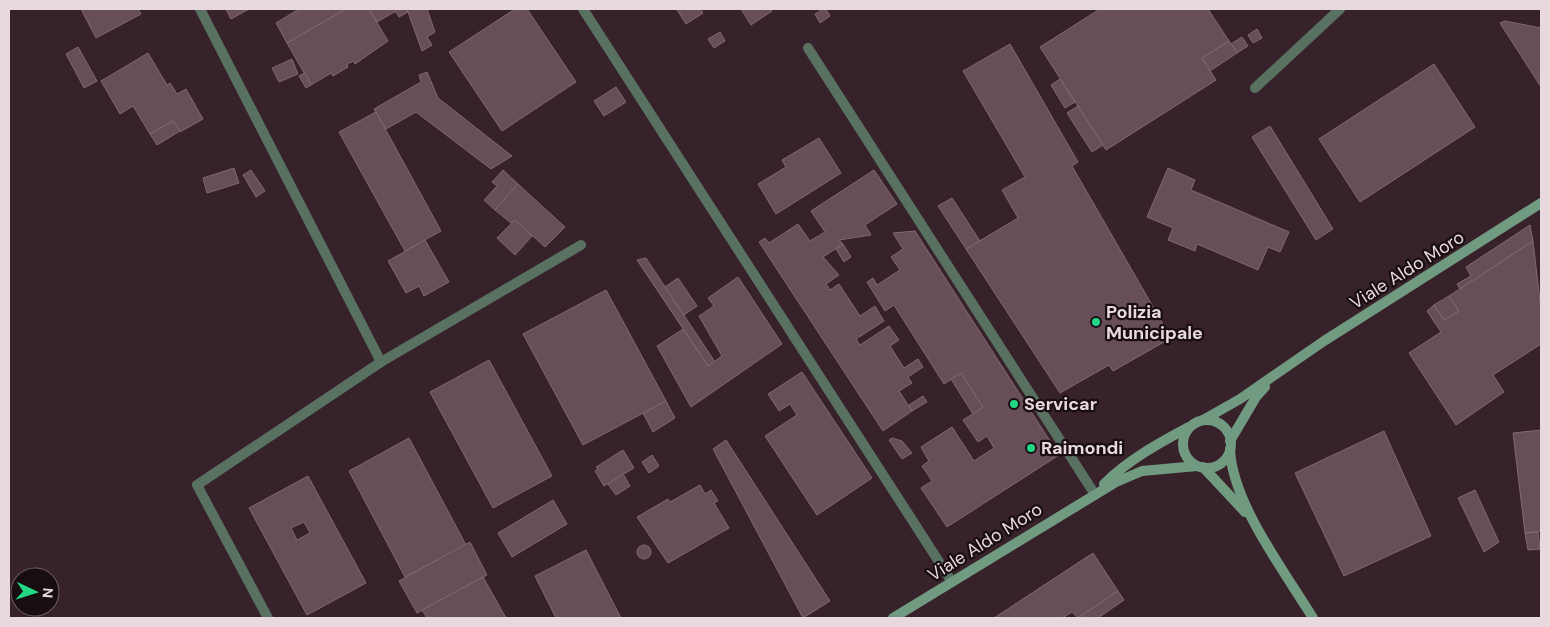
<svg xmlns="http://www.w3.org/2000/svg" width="1550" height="627" viewBox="0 0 1550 627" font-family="'DM Sans',sans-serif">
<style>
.building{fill:#674e58;stroke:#826872;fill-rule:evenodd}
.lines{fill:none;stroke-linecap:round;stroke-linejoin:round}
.street{stroke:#587161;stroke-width:10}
.secondary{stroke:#719b80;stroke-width:10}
.poi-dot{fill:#22d887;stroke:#180e12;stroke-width:2}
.labels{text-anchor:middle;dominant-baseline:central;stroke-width:4.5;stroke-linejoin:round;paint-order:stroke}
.street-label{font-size:18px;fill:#e8d9df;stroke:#180e12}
.poi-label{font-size:18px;font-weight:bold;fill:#e8d9df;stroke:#180e12;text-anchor:start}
</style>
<rect width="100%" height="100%" fill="#37212a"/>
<!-- building -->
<g class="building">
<path d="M81,9h57l3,5 -45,24z"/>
<path d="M226,9h23l-18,10z"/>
<path d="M299,9h47l-59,34 -11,-20z"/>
<path d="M346,9h23l19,32 -33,23 -1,-3 -7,3 1,3 -15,9 -2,-3 -20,12 -24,-42z"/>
<path d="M369,9h25l2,2 -19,11z"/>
<path d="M394,9h13l1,3 -9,5z"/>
<path d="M407,9h20l8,23 -8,5 5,8 -10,6z"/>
<path d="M515,9h12l49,73 -74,49 -53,-79z"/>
<path d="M679,9h21l3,4 -17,11 -9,-14z"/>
<path d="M741,9h29l2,2 -21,14z"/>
<path d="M823,9h3l4,7 -10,7 -5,-9z"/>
<path d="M1100,9h108l21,32 -27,17 14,22 -110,70 -66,-103z"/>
<path d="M1505,21l36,7v59l-41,-64z"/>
<path d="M1257,29l5,9 -9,5 -5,-8z"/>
<path d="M720,32l5,9 -11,7 -6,-9z"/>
<path d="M1242,37l6,9 -11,7 -6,-9z"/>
<path d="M1229,41l8,12 -27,18 -8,-13z"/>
<path d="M1010,44l68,118 -6,4 99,172 -58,33 -4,-6 -49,28 -94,-144 52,-31 -16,-28 23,-13 -62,-106z"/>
<path d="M78,47l19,34 -13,7 -18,-34z"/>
<path d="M148,53l19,32 3,-2 7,11 9,-5 17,30 -23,13 -7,-11 -23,13 -17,-28 -13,8 -19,-33z"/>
<path d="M292,59l6,15 -19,8 -7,-14z"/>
<path d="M1434,64l41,63 -115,75 -41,-63z"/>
<path d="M427,72l11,26 74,58 -21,13 -75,-57 -30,17 -12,-20 47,-27 -2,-7z"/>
<path d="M305,73l6,12 -5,3 -7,-12z"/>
<path d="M1060,79l15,23 -10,6 -14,-23z"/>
<path d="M616,87l10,15 -22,14 -10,-15z"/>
<path d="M1078,106l25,39 -11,7 -25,-39z"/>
<path d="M376,112l65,119 -36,20 -66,-119z"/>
<path d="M173,121l7,10 -23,14 -7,-11z"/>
<path d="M1270,126l63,103 -17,11 -64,-103z"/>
<path d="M819,138l22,35 -65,41 -18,-30 28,-17 -4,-7z"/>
<path d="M234,168l5,15 -32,10 -4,-15z"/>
<path d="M1168,168l27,12 -4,10 98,42 -9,20 -12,-5 -10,23 -61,-26 -2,7 -27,-11 5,-12 -26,-11z"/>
<path d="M251,170l14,21 -9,6 -13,-22z"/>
<path d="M503,170l15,14 -23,26 -11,-10 13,-14 -5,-4z"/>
<path d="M874,170l23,34 -32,21 6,10 -32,5 4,4 -20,13 16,18 -13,9 4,6 9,-6 21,32 15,-10 9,15 -28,18 4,6 29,-19 10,14 -9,6 14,22 14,-9 5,8 -15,10 4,6 -13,8 13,20 -29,20 -124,-189 6,-4 4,5 29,-19 12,17 15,-9 -14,-21z"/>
<path d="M518,184l47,43 -20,20 -30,-27 -4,3 -16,-13z"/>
<path d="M952,198l28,43 -14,8 -28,-43z"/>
<path d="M515,220l17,16 -17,19 -18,-17z"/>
<path d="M1530,225l3,16 -73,48 -3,-5 14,-8 -5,-9z"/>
<path d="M915,231l144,224 -112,72 -26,-39 11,-7 -10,-15 7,-5 -8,-14 31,-20 22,34 20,-13 -7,-12 -9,6 -15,-22 20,-13 -22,-34 -17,11 -50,-79 -9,6 -18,-29 6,-4 4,7 23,-15 -9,-13 12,-8 -10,-16z"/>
<path d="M425,240l24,42 -25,14 -5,-10 -13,7 -18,-32z"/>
<path d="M1533,241l8,69v34l-48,31 11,17 -48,33 -47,-72 32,-21 -14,-21 7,-6 10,15 15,-9 -10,-15z"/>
<path d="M843,244l8,13 -7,5 -8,-13z"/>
<path d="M646,258l69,104 -7,4 -71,-106z"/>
<path d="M738,277l44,67 -91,63 -34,-61 26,-17 25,37 14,-10 -23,-40 15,-10 -6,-8z"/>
<path d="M678,278l19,28 -13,9 -19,-28z"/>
<path d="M606,290l60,111 -83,44 -60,-111z"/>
<path d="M1449,296l10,15 -15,9 -10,-15z"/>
<path d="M489,360l63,116 -59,32 -63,-116z"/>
<path d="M802,372l70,106 -55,37 -52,-79 32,-21 -7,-11 -11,7 -11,-17z"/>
<path d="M961,373l22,34 -10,7 -22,-35z"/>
<path d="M923,396l4,6 -15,9 -3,-6z"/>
<path d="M666,401l9,17 -22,14 -10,-19z"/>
<path d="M1541,430v101l-16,2 -12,-100z"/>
<path d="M1384,431l47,105 -87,40 -49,-103z"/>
<path d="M409,438l57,107 -61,32 -56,-106z"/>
<path d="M892,438l10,3 10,12 -10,6 -13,-19z"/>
<path d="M726,440l104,161 -27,17 -90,-169z"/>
<path d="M623,450l11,18 -30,18 -9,-15 3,-2 -2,-2z"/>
<path d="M652,455l7,11 -10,7 -7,-11z"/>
<path d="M623,474l7,12 -14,9 -8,-11z"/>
<path d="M308,476l58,107 -59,32 -58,-107zM304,522l6,11 -13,7 -6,-12z"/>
<path d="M700,485l5,9 6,-4 7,11 -4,2 15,25 -61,35 -31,-46 31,-18 2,3z"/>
<path d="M1475,490l24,52 -15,10 -26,-54z"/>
<path d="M553,500l14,24 -55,33 -14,-24z"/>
<path d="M1538,532l2,17 -12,1 -3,-17z"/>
<path d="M470,542l17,33 -70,38 -18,-32z"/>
<circle cx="644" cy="552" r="7"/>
<path d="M586,550l35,68h-65l-21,-42z"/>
<path d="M1093,553l25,38 -40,27 -6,-6 -10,6h-68z"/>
<path d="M483,577l23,41h-79l-5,-8z"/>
<path d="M1118,591l6,9 -26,18h-20z"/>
</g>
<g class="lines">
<!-- street -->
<g class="street">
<path d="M200,9l181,353"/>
<path d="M583,9l369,573"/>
<path d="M808,48l286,445"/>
<path d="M1255,88l85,-79"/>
<path d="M268,618l-71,-133 184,-123 200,-117"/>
</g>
<!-- secondary -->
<g class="secondary">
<path d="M1203,420l37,-21 84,-58 217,-138"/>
<circle cx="1207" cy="444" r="24"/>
<path d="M1230,441l26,-44 9,-10"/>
<path d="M1230,449c2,54 55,123 83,169"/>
<path d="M1203,467l42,45"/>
<path d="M1104,484c24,-24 55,-41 85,-57"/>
<path d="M893,618l223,-136 26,-11 55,-5"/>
</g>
</g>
<!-- markers -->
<g class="poi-dot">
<circle cx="1096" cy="322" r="5"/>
<circle cx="1014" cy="404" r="5"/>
<circle cx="1031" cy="448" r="5"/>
</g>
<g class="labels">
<!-- street labels -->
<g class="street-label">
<text transform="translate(1407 270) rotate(-32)">Viale Aldo Moro</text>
<text transform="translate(985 542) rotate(-32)">Viale Aldo Moro</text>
</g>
<!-- poi labels -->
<g class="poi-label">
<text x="1106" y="312">Polizia<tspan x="1106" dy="21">Municipale</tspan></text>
<text x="1024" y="404">Servicar</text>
<text x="1041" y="448">Raimondi</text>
</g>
</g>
<!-- border -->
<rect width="1550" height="627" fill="none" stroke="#e8d9df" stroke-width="20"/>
<!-- north arrow -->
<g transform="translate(35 592) rotate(94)"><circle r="24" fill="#180e12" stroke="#6b5f64"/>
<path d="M0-4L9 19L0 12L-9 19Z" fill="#22d887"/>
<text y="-8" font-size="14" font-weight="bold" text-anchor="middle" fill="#e8d9df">N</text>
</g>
</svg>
